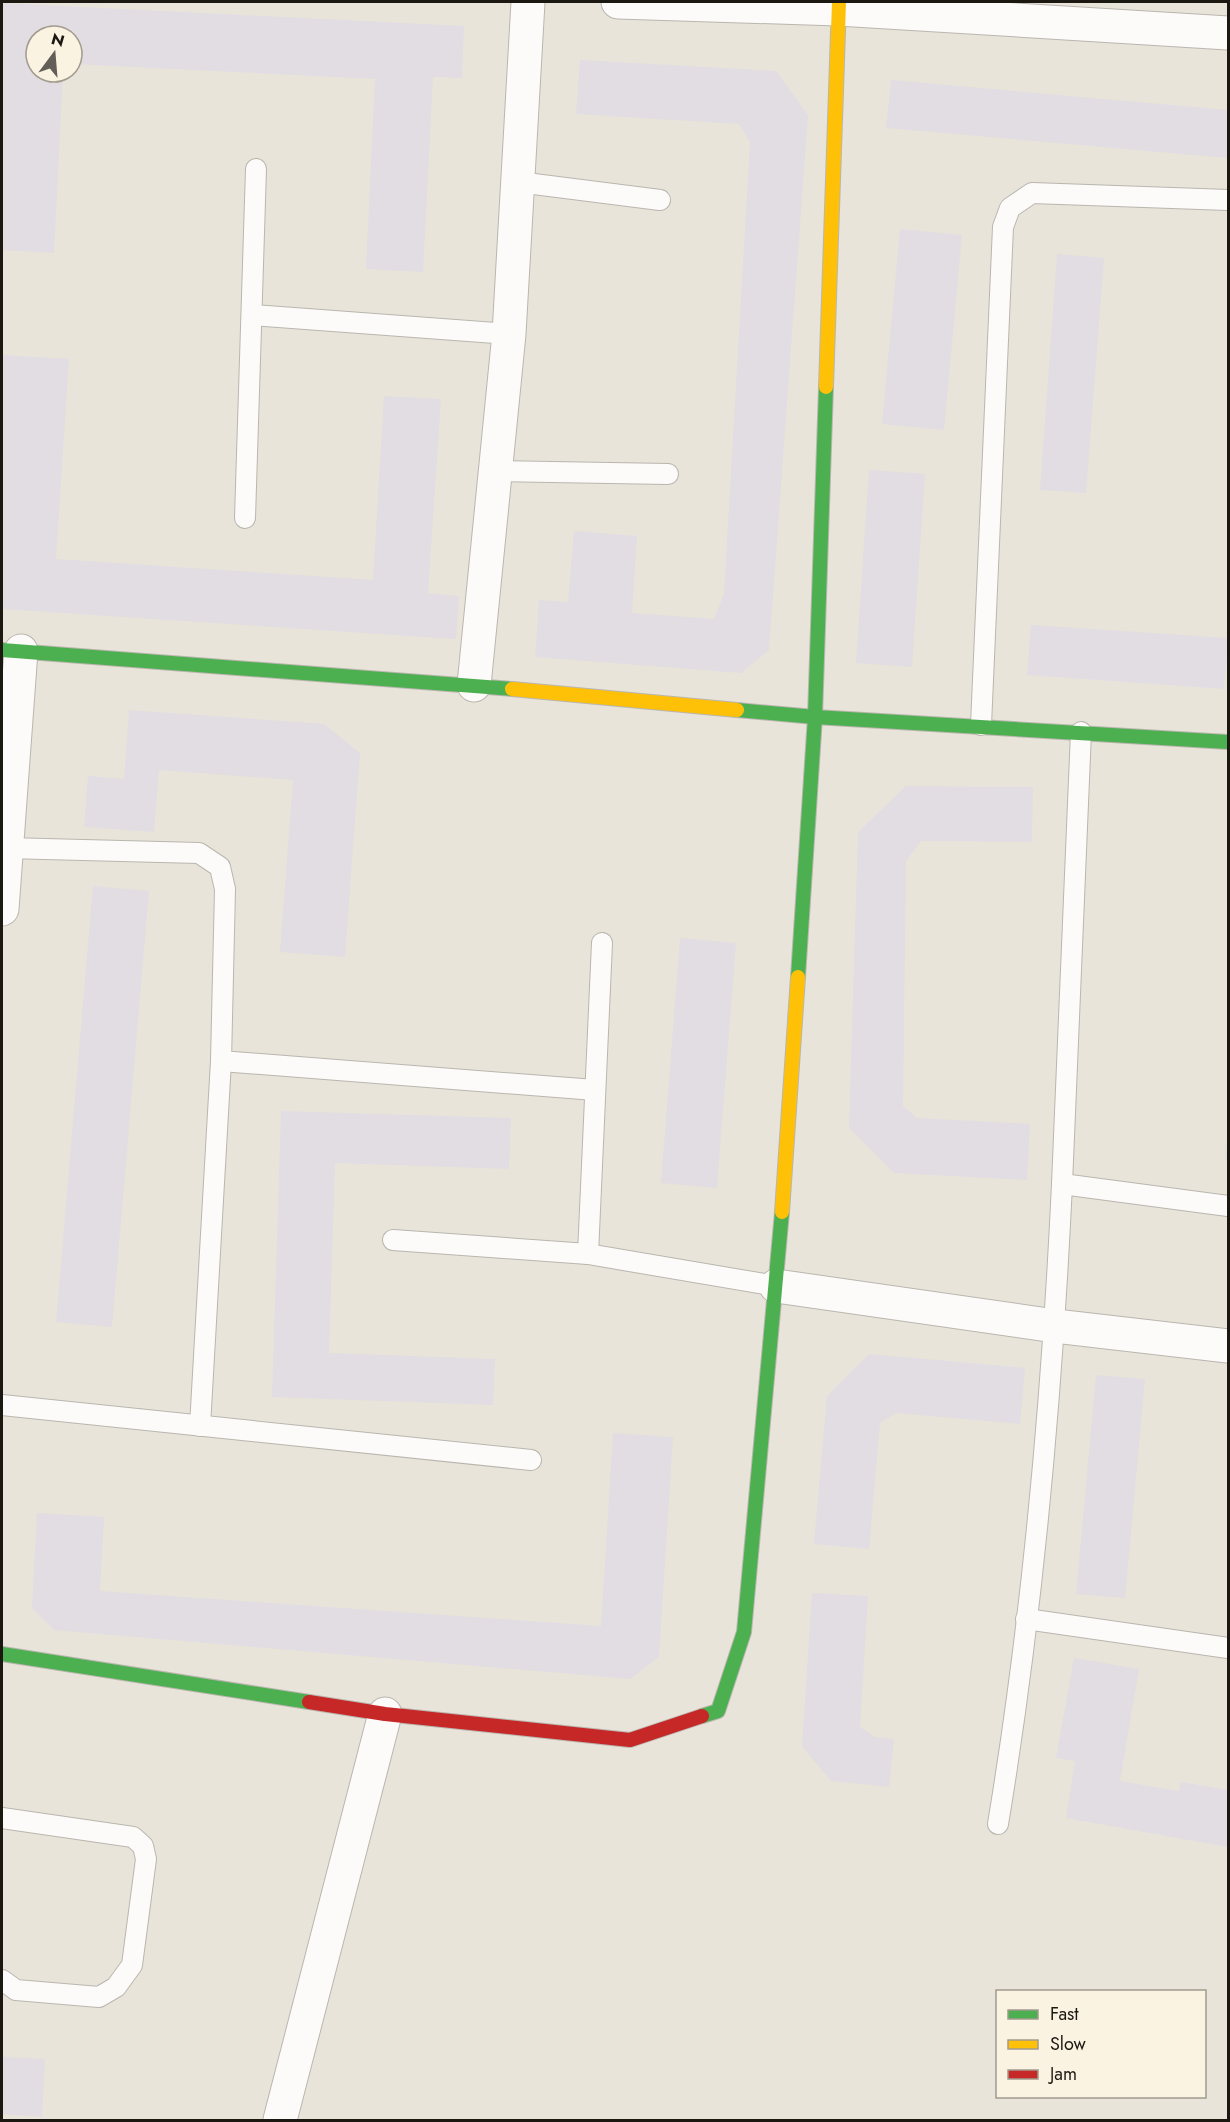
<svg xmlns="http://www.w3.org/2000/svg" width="1230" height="2122" viewBox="0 0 1230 2122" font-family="Jost,sans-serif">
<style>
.building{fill:#e1dde2}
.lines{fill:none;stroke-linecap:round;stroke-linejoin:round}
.lane-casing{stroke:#bab6af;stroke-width:22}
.street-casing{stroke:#bab6af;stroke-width:35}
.fast-casing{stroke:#bab6af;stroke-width:16}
.slow-casing{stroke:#bab6af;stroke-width:16}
.jam-casing{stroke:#bab6af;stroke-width:16}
.lane{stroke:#fcfbf9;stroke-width:20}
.street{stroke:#fcfbf9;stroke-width:33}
.fast{stroke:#4caf50;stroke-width:14}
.slow{stroke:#ffc107;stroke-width:14}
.jam{stroke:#c62828;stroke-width:14}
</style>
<rect width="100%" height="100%" fill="#e8e4da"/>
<!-- building -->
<g class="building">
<path d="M2,3l462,23 -2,52 -29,-1 -10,195 -57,-3 9,-190 -303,-15v-28h-36v36h27l-9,181 -52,-3z"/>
<path d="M580,60l196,11 32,44 -39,535 -28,23 -206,-16 4,-57 29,2 6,-71 63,5 -5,77 82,6 10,-25 26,-452 -11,-18 -163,-10z"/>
<path d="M891,80l337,30v48l-342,-30z"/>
<path d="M900,229l62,6 -18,195 -62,-6z"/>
<path d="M1057,254l47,4 -18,235 -46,-3z"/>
<path d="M2,355l67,4 -13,200 317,21 11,-184 57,3 -13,194 31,3 -3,43 -454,-30z"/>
<path d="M869,470l56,4 -13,193 -56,-4z"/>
<path d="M1031,625l197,13 -4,51 -197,-14z"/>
<path d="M129,710l195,14 36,29 -15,204 -65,-5 13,-172 -134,-10 -5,62 -70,-5 4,-51 36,3z"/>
<path d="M906,786l127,1 -1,55 -111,-1 -15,20 -3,245 14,12 113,6 -3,56 -133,-7 -45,-45 9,-296z"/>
<path d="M93,886l56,5 -37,436 -56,-5z"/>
<path d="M680,938l56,5 -19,245 -56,-5z"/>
<path d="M281,1111l230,7 -2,51 -174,-6 -6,190 166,6 -2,46 -221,-8z"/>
<path d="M1227,1142h1v19l-3,-1z"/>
<path d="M869,1354l156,14 -5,56 -124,-11 -16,10 -11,126 -55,-5 13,-148z"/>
<path d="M1096,1375l49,4 -20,219 -49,-4z"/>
<path d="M613,1433l60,4 -14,220 -29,22 -576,-49 -22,-22 5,-95 67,4 -4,74 501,35z"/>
<path d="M812,1593l56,3 -8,131 15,10 19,2 -5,48 -58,-6 -29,-35z"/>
<path d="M1074,1658l65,11 -19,112 59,10 2,-9 47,8v57l-162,-29 9,-57 -19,-3z"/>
<path d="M2,2057l43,2 -3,58 -40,-3z"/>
</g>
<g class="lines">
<defs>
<g id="lane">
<path d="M518,182l142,18"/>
<path d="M252,315l257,19"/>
<path d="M494,471l174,3"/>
<path d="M245,518l11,-349"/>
<path d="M981,725l22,-498 7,-19 22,-15 196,7"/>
<path d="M6,848l193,5 21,14 5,22 -4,172 -21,365"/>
<path d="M221,1061l374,29"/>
<path d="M1062,1184l19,-452"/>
<path d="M393,1240l195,14 188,32"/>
<path d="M588,1254l14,-311"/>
<path d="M2,1405l529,55"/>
<path d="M1026,1619l202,29"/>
<path d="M2,1818l131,19 10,9 3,13 -14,106 -16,22 -17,10 -83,-7 -14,-10"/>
<path d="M998,1824c35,-211 54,-427 64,-640l166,22"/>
</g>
<g id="street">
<path d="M618,2l220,7 390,24"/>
<path d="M474,685l35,-351 19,-332"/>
<path d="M2,909l19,-258"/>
<path d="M776,1286l279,40 173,20"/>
<path d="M280,2120l105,-406"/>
</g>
<g id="fast">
<path d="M2,650l510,39"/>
<path d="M737,710l78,7 413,25"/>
<path d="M798,977l17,-260 11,-330"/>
<path d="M2,1654l307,48"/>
<path d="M702,1716l16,-5 26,-79 38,-420"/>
</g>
<g id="slow">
<path d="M826,387l13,-385"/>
<path d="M512,689l225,21"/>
<path d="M782,1212l16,-235"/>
</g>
<path id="jam" d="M309,1702l76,12 245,26 72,-24"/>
</defs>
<!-- lane casing -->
<use href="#lane" class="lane-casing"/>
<!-- street casing -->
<use href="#street" class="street-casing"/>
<!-- fast casing -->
<use href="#fast" class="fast-casing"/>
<!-- slow casing -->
<use href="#slow" class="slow-casing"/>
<!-- jam casing -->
<use href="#jam" class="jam-casing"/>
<!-- lane -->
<use href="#lane" class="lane"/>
<!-- street -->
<use href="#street" class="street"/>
<!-- fast -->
<use href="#fast" class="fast"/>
<!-- slow -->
<use href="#slow" class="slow"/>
<!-- jam -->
<use href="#jam" class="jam"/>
</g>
<!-- border -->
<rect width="1230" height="2122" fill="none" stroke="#1b1812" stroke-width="6"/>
<!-- legend -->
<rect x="996" y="1990" width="210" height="108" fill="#fbf3e1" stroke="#a19b8e" stroke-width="1.5"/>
<rect x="1008" y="2010" width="30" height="9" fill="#4caf50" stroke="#a19b8e" stroke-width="1.5"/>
<text x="1050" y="2020" font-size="18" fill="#1b1812">Fast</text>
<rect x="1008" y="2040" width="30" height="9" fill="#ffc107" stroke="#a19b8e" stroke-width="1.5"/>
<text x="1050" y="2050" font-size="18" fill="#1b1812">Slow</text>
<rect x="1008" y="2070" width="30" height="9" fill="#c62828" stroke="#a19b8e" stroke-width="1.5"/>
<text x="1050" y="2080" font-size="18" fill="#1b1812">Jam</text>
<!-- north arrow -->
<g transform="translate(54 54) rotate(16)"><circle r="28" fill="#fbf3e1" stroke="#a19b8e" stroke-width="1.5"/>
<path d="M0-4.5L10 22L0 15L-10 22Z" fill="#635f58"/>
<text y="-9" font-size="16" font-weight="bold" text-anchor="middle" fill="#1b1812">N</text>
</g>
</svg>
